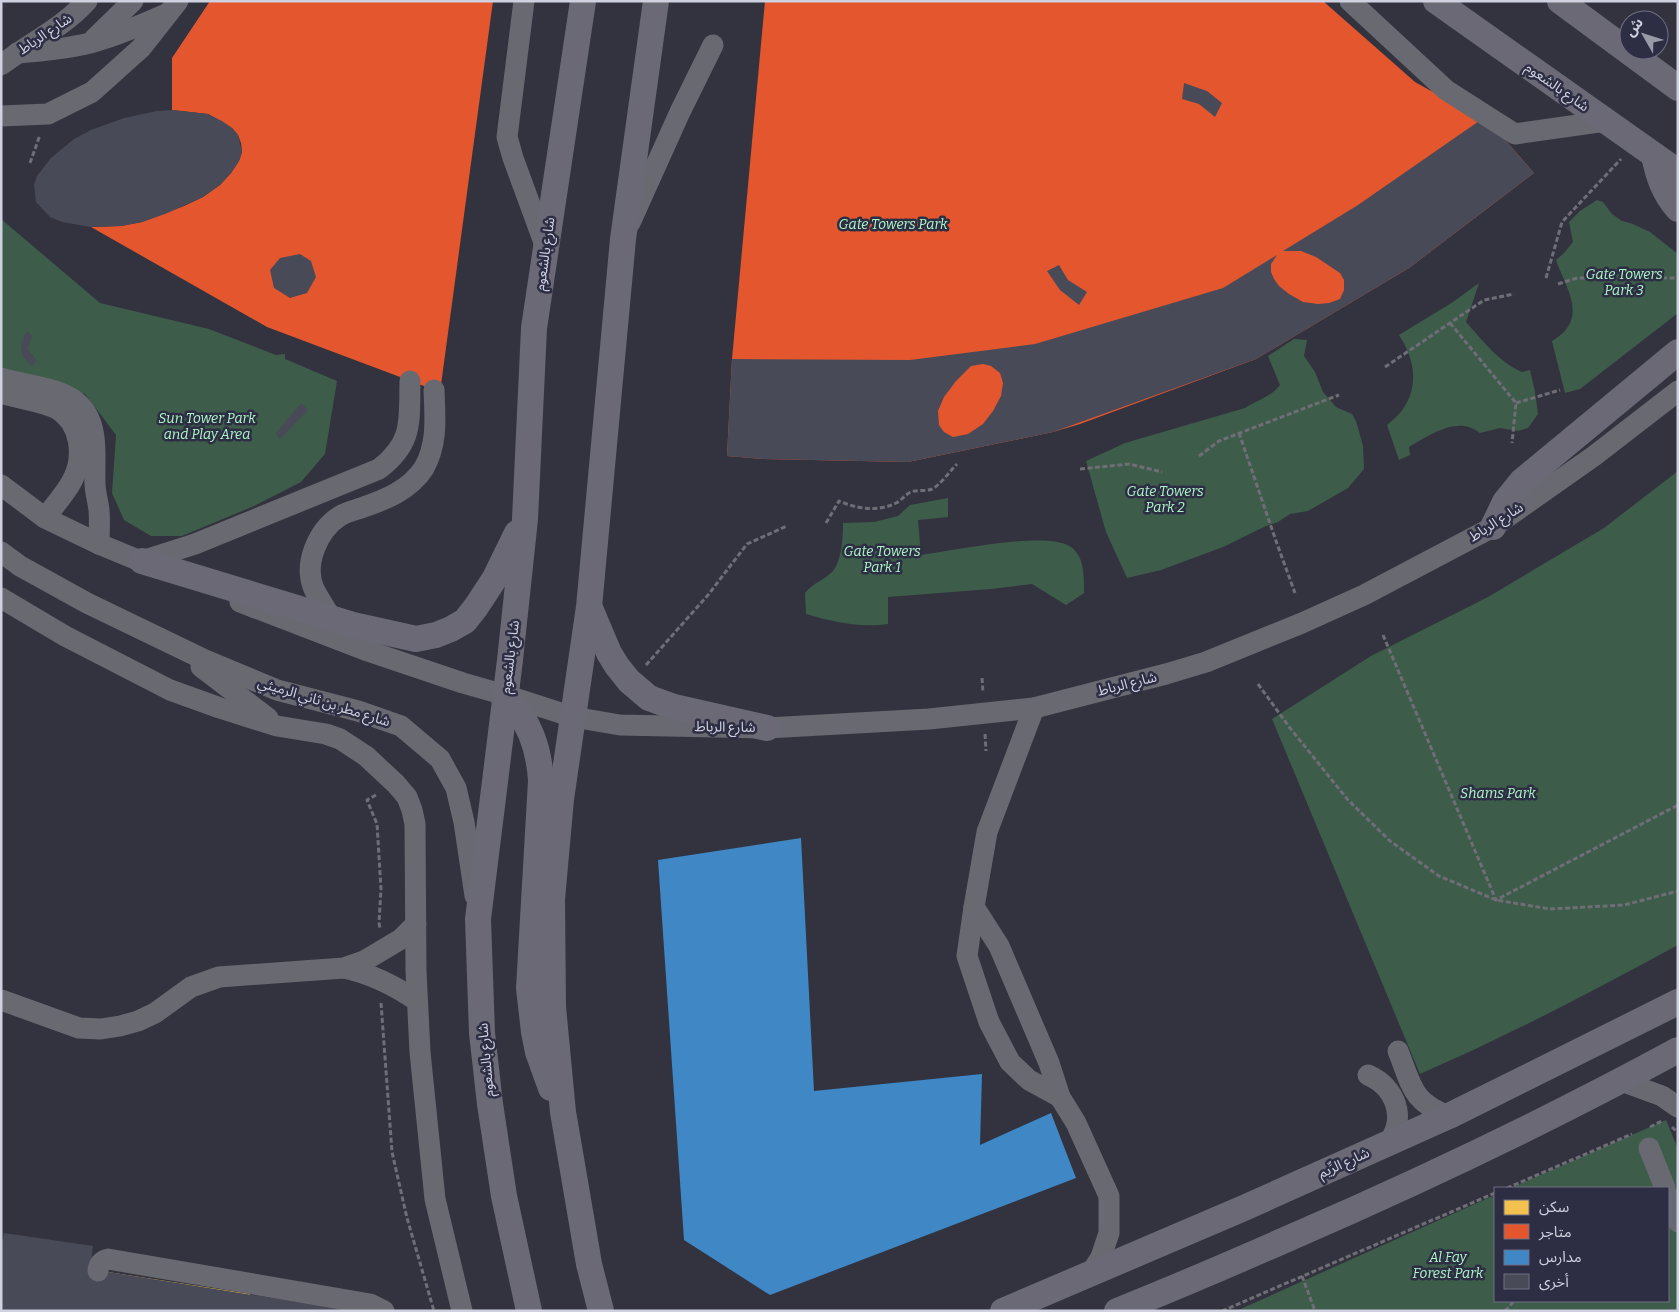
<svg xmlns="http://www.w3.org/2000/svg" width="1679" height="1312" viewBox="0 0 1679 1312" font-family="Bitter,'Noto Sans Arabic',serif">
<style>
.green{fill:#3e5c4a}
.homes{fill:#f2c14e}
.shops{fill:#e4572e}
.schools{fill:#3f88c5}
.building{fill:#494a57;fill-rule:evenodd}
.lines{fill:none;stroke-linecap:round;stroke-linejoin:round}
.path{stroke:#6f6e76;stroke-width:3;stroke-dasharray:5 2.5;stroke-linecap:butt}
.minor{stroke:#696971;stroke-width:21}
.major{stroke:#6a6975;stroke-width:26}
.labels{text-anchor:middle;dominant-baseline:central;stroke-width:5;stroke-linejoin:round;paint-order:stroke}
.street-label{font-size:14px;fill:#d0d1e0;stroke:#2d2e44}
.park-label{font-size:14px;font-style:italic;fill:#adf7c6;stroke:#2d2e44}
</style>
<rect width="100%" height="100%" fill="#32333f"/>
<!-- green -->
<g class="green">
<path d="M1597,200l6,2 9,12 10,7 11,3 17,8 28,22v59l-98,76 -15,4 -13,-52c38,-22 14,-52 4,-81l8,-7 9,-11 -4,-20 11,-11z"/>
<path d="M1,219l99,84 109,26 67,26 9,-1v5l52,22 -12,73 -24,28 -47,24 -72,30h-31l-27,-16 -12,-27 4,-58 -31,-41 -84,-25z"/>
<path d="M1479,283l-13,39c17,19 33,40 56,50l8,-2 5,22 3,22 -10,14 -10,3 -18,-3 -20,5c-22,-18 -50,2 -71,14l1,8 -11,5 -12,-35c32,-24 33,-58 12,-90l54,-33z"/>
<path d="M1294,339l13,1 -3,16 11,16 8,20 13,15 16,7 4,7 7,25 1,23 -16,19 -40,23 -18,3 -12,8 -12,4 -43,21 -62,23 -34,8 -21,-46 -20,-71 39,-18 120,-35c11,-7 27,-12 35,-23l-12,-29z"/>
<path d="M1678,471v474c-85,46 -170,91 -258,129l-148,-355 99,-63 117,-59 116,-69z"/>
<path d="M948,498v19l-30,3 3,35c30,-4 127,-25 150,-8 14,10 13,31 13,46l-18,12 -34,-21 -41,5 -103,8v27c-28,4 -55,-2 -82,-10l-1,-21c8,-10 19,-13 27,-21 10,-10 11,-36 11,-49l31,-1 24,-6 12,-11z"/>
<path d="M1666,1120l12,29v162h-442l259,-116v106h173v-113h-157z"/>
</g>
<!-- homes -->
<path class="homes" d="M69,1266l181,28 -3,17h-159l1,-11 -25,-4z"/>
<!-- shops -->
<g class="shops">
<path d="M210,1h283l-53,391 -173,-65 -176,-100 30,-1 21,-4 42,-16 19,-9 17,-12 11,-12 8,-12 3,-9 -1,-9 -3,-8 -6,-7 -24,-14 -36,-4v-52z"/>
<path d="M765,1h558l92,81 77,43 42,48 -125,95 -153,91 -176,65 -27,8 -145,30 -145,-3 -36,-3 5,-97z"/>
</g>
<!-- schools -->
<path class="schools" d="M801,838l13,253 168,-17 -2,71 71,-32 25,65 -306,117 -86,-55 -26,-380z"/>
<!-- building -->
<g class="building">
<path d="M1184,83l23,8 15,12 -7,14 -16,-13 -17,-5z"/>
<path d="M172,110l36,4 14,7 10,7 6,7 4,17 -3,9 -8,12 -11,12 -17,12 -38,17 -23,8 -21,4 -30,1 -29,-5 -12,-5 -14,-15 -2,-17 3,-9 14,-18 23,-19 17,-9 33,-12 33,-7z"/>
<path d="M1482,119l10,6 42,48 -125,95 -153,91 -203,73 -145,30 -145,-3 -36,-3 5,-97 178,1 125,-16 188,-56 54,-33 -6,9v8l3,7 5,7 10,8 14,8 15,2 11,-1 11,-4 4,-9v-10l-4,-7 -24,-16 -15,-6h-18l75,-46zM983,364l8,2 9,7 3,10 -2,13 -8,15 -10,13 -15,10 -15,3 -9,-5 -5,-7 -1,-14 6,-14 12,-16 15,-15z"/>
<path d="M300,254l11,7 5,16 -9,16 -17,5 -16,-10 -4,-18 10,-12z"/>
<path d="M1059,265l9,15 19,12 -8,13 -19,-15 -13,-19z"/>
<path d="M27,331l5,5 -4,13 9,12 -6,5 -9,-11 -1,-13z"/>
<path d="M301,403l7,7 -28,29 -5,-5z"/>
<path d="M4,1233l89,13 -3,23 264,42h-353v-63z"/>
</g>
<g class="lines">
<!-- path -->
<g class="path">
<path d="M30,163l10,-28"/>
<path d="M1546,278l16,-56 59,-63"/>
<path d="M1558,284l19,-6h101"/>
<path d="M1450,323l66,80 -4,40"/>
<path d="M1385,367l99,-67 30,-6"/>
<path d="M1516,403l44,-13"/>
<path d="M1239,433l37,108 19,52"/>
<path d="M1199,456l20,-15 120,-46"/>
<path d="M1080,469l49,-5 33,8"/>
<path d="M826,523l13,-22c18,8 39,11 57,2 6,-3 8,-7 13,-10 6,-4 16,-1 23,-4 7,-3 19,-19 25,-25"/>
<path d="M1383,635l113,265 182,-95"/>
<path d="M646,665l62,-70 39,-51 40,-18"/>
<path d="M982,678l1,15"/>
<path d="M1258,684l32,44 58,72 42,41 49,35 57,24 54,9 74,-4 54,-14"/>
<path d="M985,734l1,17"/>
<path d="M376,795l-9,5 10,24 4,65 -2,34 1,5"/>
<path d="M381,1003l11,149 15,66 27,93"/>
<path d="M1650,1127l12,-6"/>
<path d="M1672,1127l6,6"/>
<path d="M1507,1188l125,-54"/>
<path d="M1302,1276l13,35"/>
<path d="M1222,1311l273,-118"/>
<path d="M1505,1311l9,-10"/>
</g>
<!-- minor -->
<g class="minor">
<path d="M524,1l-17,136 6,21 33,90"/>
<path d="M1350,1l96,89 69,44 91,-13"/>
<path d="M94,39l39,-38"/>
<path d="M17,53c25,-2 49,-4 73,-10 26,-7 51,-18 76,-29"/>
<path d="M1,65c29,-22 61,-37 86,-64"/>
<path d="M1,116l47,-2 44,-22 49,-44 37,-47"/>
<path d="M630,223l50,-111 33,-67"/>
<path d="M1,378c20,6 41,8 60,15 41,16 33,56 34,90 0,9 3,18 4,27 1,11 0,23 0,34"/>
<path d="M1,393c15,5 43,9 56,16 24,14 28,48 15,72 -7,13 -18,25 -27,37"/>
<path d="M1,485l44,33 54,26 58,24"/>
<path d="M1,552l19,14 67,37 118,57 72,30 81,21 43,15 39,33 16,29 8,34 11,74"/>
<path d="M142,561l53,-17 184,-75c35,-27 30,-48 31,-88"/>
<path d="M1,598l64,38 105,54 50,18 57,18 49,8 14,5 26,17 30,28 11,13 5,13 3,14 1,147 4,81 15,147 27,112"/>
<path d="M240,602l125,48 98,33 42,12 68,22 47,8 147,3 162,-9 105,-11 132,-34 40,-12 96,-39 62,-28 129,-68 101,-71 84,-65"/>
<path d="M332,619c-6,-10 -13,-20 -18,-30 -11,-25 4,-59 26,-73 6,-4 15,-6 21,-8 24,-8 49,-18 63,-40 14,-25 11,-51 10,-78"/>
<path d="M201,667l67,51"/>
<path d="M1034,708l-47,124 -13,75 -7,49 22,66 21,40 19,18 31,17 16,26 33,73v37l-8,24 -10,16"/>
<path d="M974,907l25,39 50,117 11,34"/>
<path d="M344,968c28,6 50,17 73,33"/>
<path d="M1,1000l78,28 22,1 19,-3 18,-5 17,-8 36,-26 28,-10 125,-9 20,-7 37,-22 15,-15"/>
<path d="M1398,1051c14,34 13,51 51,65"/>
<path d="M1368,1075c28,12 39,44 20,68"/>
<path d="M1621,1081l41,15 16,11"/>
<path d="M1649,1148l16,40"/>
<path d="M1668,1196l10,26"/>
<path d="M98,1271c1,-7 3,-10 10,-12l262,45 14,7"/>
</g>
<!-- major -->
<g class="major">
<path d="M1436,1l242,171"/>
<path d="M1560,1l118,87"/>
<path d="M1654,155c4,21 10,38 24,54"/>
<path d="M1493,527l12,-25 17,-21 156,-129"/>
<path d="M142,561l211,64 63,14 20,-4 15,-6 14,-8 11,-14 19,-29 22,-45"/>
<path d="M590,608l19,45 8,13 12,15 20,17 25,9 93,21"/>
<path d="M505,695c24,25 34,52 36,86l-12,207 5,44 4,20 13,36"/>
<path d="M529,1311l-25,-115 -14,-92 -8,-71 -4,-114 32,-259 15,-141 9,-191 49,-327"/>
<path d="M601,1311l-12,-47 -26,-152 -10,-105 -1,-108 9,-100 28,-192 34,-368 33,-238"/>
<path d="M1003,1311l241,-103 205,-92 229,-114"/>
<path d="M1117,1311c60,-24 118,-49 177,-75 131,-57 259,-118 384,-186"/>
</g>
</g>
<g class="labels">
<!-- street labels -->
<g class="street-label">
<text transform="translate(45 34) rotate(-34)">شارع الرباط</text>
<text transform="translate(1557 87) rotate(35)">شارع بالشعوم</text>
<text transform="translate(545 254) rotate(-82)">شارع بالشعوم</text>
<text transform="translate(1496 522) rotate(-32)">شارع الرباط</text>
<text transform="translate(510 657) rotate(-83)">شارع بالشعوم</text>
<text transform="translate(1127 684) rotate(-14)">شارع الرباط</text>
<text transform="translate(324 702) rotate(17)">شارع مطر بن ثاني الرميثي</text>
<text transform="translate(725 727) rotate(1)">شارع الرباط</text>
<text transform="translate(486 1060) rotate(-95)">شارع بالشعوم</text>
<text transform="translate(1344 1163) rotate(-24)">شارع الرِّيم</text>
</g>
<!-- park labels -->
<g class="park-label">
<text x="893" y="224">Gate Towers Park</text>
<text x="1624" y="274">Gate Towers<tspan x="1624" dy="16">Park 3</tspan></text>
<text x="207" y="418">Sun Tower Park<tspan x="207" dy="16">and Play Area</tspan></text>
<text x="1165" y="491">Gate Towers<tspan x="1165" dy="16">Park 2</tspan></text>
<text x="882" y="551">Gate Towers<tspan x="882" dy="16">Park 1</tspan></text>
<text x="1498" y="793">Shams Park</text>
<text x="1448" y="1257">Al Fay<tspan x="1448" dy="16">Forest Park</tspan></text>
</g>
</g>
<!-- border -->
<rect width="1679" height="1312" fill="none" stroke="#d0d1e0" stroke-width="5"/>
<!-- legend -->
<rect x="1494" y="1187" width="175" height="115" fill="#2d2e44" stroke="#6e6f82"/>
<rect x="1504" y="1200" width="25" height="15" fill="#f2c14e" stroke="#6e6f82"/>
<text x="1539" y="1212" font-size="15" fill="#d0d1e0">سكن</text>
<rect x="1504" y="1224" width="25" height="15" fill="#e4572e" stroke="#6e6f82"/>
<text x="1539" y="1237" font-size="15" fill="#d0d1e0">متاجر</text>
<rect x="1504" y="1250" width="25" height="15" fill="#3f88c5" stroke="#6e6f82"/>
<text x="1539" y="1262" font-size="15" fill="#d0d1e0">مدارس</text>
<rect x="1504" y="1274" width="25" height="15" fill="#494a57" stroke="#6e6f82"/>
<text x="1539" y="1287" font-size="15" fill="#d0d1e0">أخرى</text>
<!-- north arrow -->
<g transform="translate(1644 35) rotate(309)"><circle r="24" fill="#2d2e44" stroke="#6e6f82"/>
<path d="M0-4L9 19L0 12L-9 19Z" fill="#999aa8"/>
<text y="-8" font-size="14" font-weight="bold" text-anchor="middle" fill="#d0d1e0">ش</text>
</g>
</svg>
